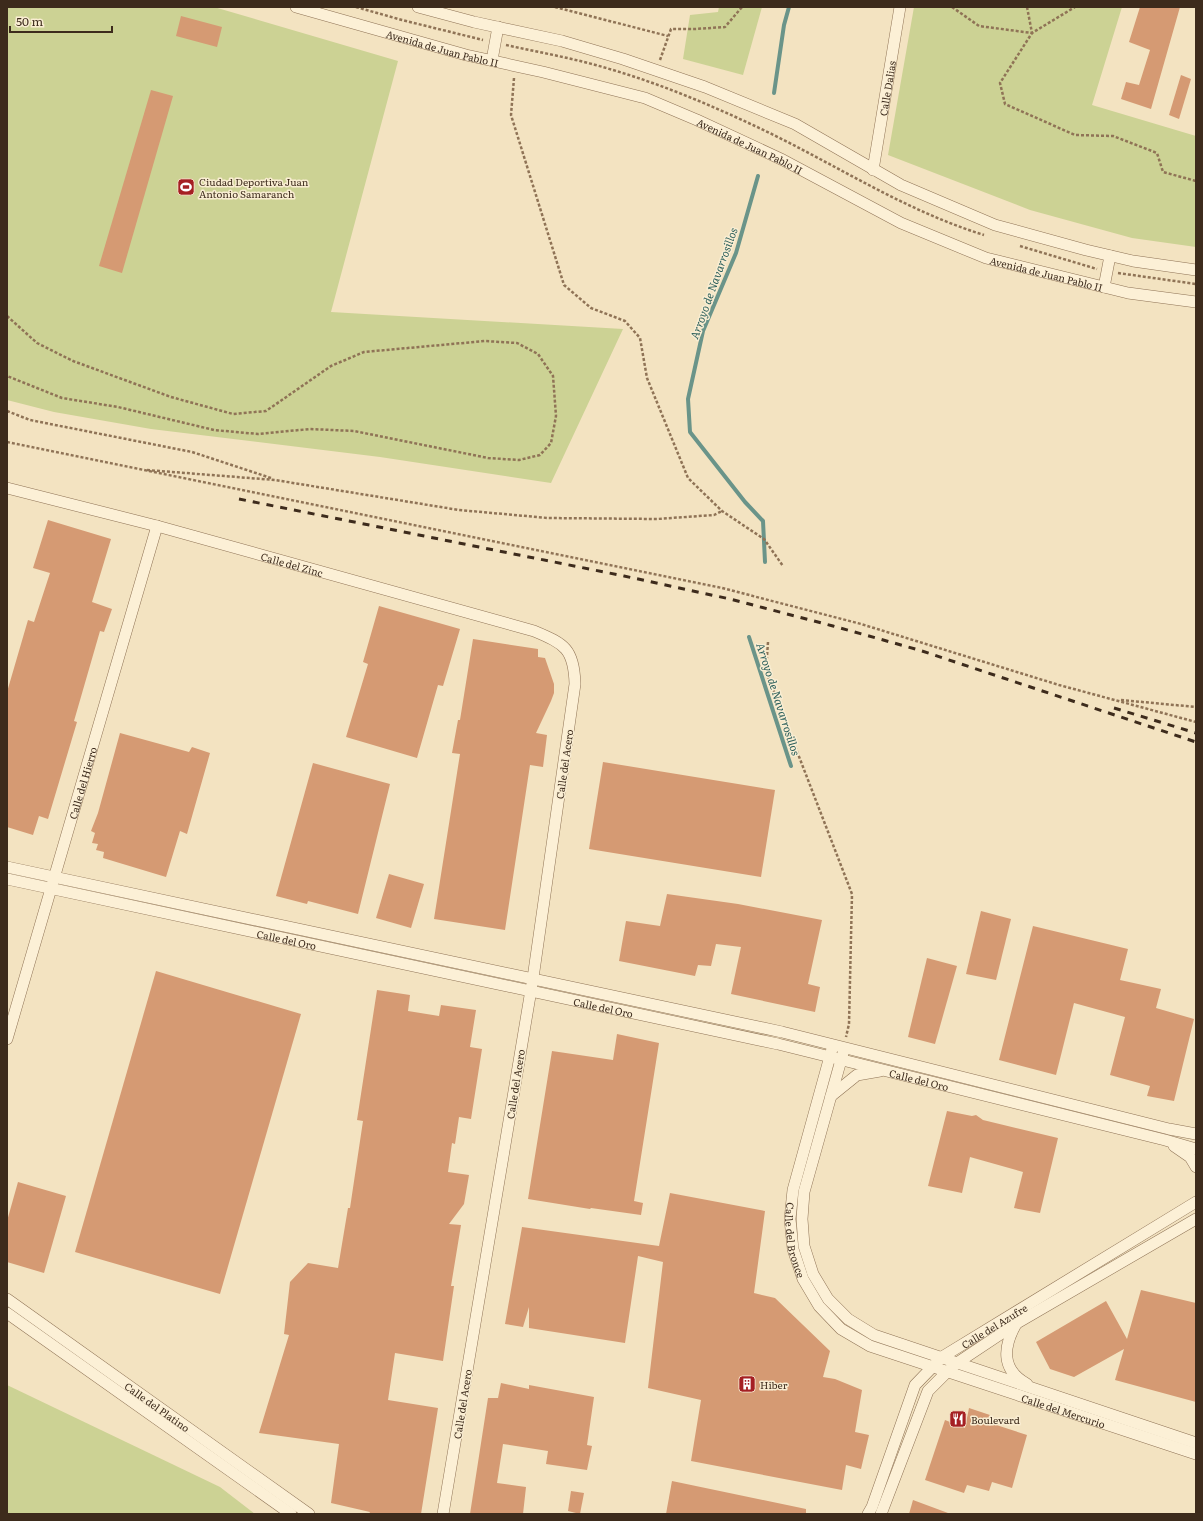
<svg xmlns="http://www.w3.org/2000/svg" width="1203" height="1521" viewBox="0 0 1203 1521" font-family="Literata,serif">
<style>
.green{fill:#ccd294}
.lines{fill:none;stroke-linecap:round;stroke-linejoin:round}
.stream{stroke:#6a9489;stroke-width:4}
.building{fill:#d59a73}
.street-casing{stroke:#8f7356;stroke-width:12}
.path{stroke:#8f7356;stroke-width:2.5;stroke-dasharray:3 2;stroke-linecap:butt}
.street{stroke:#fcf0d6;stroke-width:11}
.rail{stroke:#3d2b1c;stroke-width:3;stroke-dasharray:7 7;stroke-linecap:butt}
.labels{text-anchor:middle;dominant-baseline:central;stroke-width:3;stroke-linejoin:round;paint-order:stroke}
.street-label{font-size:10px;fill:#3d2b1c;stroke:#f9edd2}
.poi-label{font-size:10px;fill:#3d2b1c;stroke:#f9edd2;text-anchor:start}
.water-label{font-size:11px;font-style:italic;fill:#2a5e5a;stroke:#f9edd2}
</style>
<rect width="100%" height="100%" fill="#f3e3c1"/>
<!-- green -->
<g class="green">
<path d="M7,7h207l184,54 -67,251 292,17 -72,154 -171,-26 -229,-28 -97,-17 -47,-12z"/>
<path d="M719,7h43l-19,68 -60,-16 7,-44 28,-3z"/>
<path d="M914,7h208l-30,98 104,31v111l-64,-9 -102,-28 -142,-55z"/>
<path d="M7,1385l213,102 35,27h-248z"/>
</g>
<g class="lines">
<!-- stream -->
<g class="stream">
<path d="M774,93l10,-68 5,-18"/>
<path d="M758,176l-22,77 -33,78 -15,68 2,33 55,70 18,19 2,41"/>
<path d="M749,637l42,129"/>
</g>
</g>
<!-- building -->
<g class="building">
<path d="M1140,7h40l-29,102 -30,-10 5,-17 13,3 11,-35 -21,-8z"/>
<path d="M181,16l41,11 -5,20 -41,-11z"/>
<path d="M1181,75l10,4 -12,40 -10,-4z"/>
<path d="M151,90l22,6 -51,177 -23,-7z"/>
<path d="M48,520l63,19 -19,63 20,7 -8,23 -4,-1 -26,90 3,1 -29,97 -9,-3 -6,19 -26,-8v-135l21,-72 6,2 16,-49 -17,-5z"/>
<path d="M379,606l81,23 -17,57 -5,-1 -21,73 -71,-21 22,-73 -5,-2z"/>
<path d="M473,639l65,10v8l7,1 9,26v9l-3,8 -15,32 11,2 -4,32 -13,-2 -25,165 -71,-11 26,-165 -8,-1 6,-33h2z"/>
<path d="M120,733l69,19 3,-5 18,6 -23,81 -7,-3 -14,46 -63,-19 1,-6 -8,-2 2,-6 -6,-1 3,-10 -4,-2 7,-18z"/>
<path d="M603,762l172,28 -14,87 -172,-28z"/>
<path d="M313,763l77,21 -32,130 -50,-13 -1,3 -31,-8z"/>
<path d="M389,874l35,10 -13,44 -35,-10z"/>
<path d="M667,894l71,10 84,16 -14,64 12,3 -5,25 -84,-18 10,-47 -25,-3 -5,22 -13,-1 -3,11 -76,-15 7,-40 34,5z"/>
<path d="M981,911l30,8 -15,61 -30,-6z"/>
<path d="M1033,926l95,23 -8,31 41,9 -5,19 38,11 -20,82 -27,-5 3,-10 -40,-11 15,-58 -51,-14 -18,72 -57,-15z"/>
<path d="M927,958l30,8 -22,78 -27,-7z"/>
<path d="M156,971l145,43 -81,280 -145,-42z"/>
<path d="M377,990l33,5 -2,16 31,5 2,-11 35,5 -6,37 12,2 -11,70 -12,-2 -4,27 -3,-1 -4,29 21,3 -5,29 -15,20 12,1 -10,61h3l-11,75 -48,-8 -7,47 50,8 -17,106h-52l1,-2 -39,-9 8,-59 -80,-11 30,-98 -5,-1 6,-52 18,-19 30,5 10,-60h2l13,-87 -6,-1z"/>
<path d="M617,1034l42,9 -25,158 9,2 -2,12 -50,-7 -1,1 -62,-10 24,-148 61,9z"/>
<path d="M947,1111l25,5 4,-1 7,5 75,18 -18,75 -26,-5 9,-36 -53,-15 -8,36 -34,-7z"/>
<path d="M18,1182l48,14 -22,77 -37,-11v-41z"/>
<path d="M670,1193l95,18 -11,82 21,5 55,53 -7,26 12,2 27,11 -7,42 14,3 -8,34 -15,-4 -4,25 -151,-29 10,-61 -53,-12 15,-126 -25,-6 -13,87 -96,-15v-21l-6,20 -18,-3 17,-97 137,19z"/>
<path d="M1141,1290l55,13v99l-81,-22 9,-31 -50,28 -24,-8 -14,-27 70,-41 21,38z"/>
<path d="M501,1383l28,6v-4l65,12 -7,48 5,1 -5,24 -41,-6 2,-13 -45,-7 -6,39 29,4 -3,27h-53l18,-116h10z"/>
<path d="M969,1408l21,7 -3,7 40,13 -15,53 -20,-6 -3,9 -22,-6 -3,8 -39,-13 20,-60 20,8z"/>
<path d="M672,1481l134,28v5h-140z"/>
<path d="M571,1491l13,2 -4,21 -12,-3z"/>
<path d="M913,1500l35,13 -1,1h-38z"/>
</g>
<g class="lines">
<defs>
<g id="street">
<path id="s1" d="M296,7l170,48 77,17 102,26 52,22 86,40 118,63 85,35 142,35 68,9"/>
<path d="M418,7l56,15 88,19 61,18 82,28 90,37 106,61 94,40 91,25 47,11 63,9"/>
<path d="M492,60l6,-33"/>
<path id="s2" d="M873,170l27,-163"/>
<path d="M1104,287l6,-31"/>
<path id="s3" d="M7,488l150,38 377,105c31,13 40,18 41,53l-42,294 -90,536"/>
<path d="M7,867l775,165 387,97 27,5"/>
<path id="s4" d="M7,879l771,165 387,96 31,9"/>
<path id="s5" d="M7,1039l150,-513"/>
<path id="s6" d="M832,1049l-39,141 -3,29 3,30 10,30 16,27 22,23 29,17 326,108"/>
<path d="M843,1053l-39,139 -2,27 2,27 9,28 15,25 20,20 26,16 322,108"/>
<path d="M831,1096l26,-21 23,-4"/>
<path d="M1174,1146l16,11 6,10"/>
<path id="s7" d="M7,1299l302,215"/>
<path d="M7,1313l284,201"/>
<path d="M1016,1324c-13,23 -15,46 11,60"/>
<path id="s8" d="M868,1514l4,-7 43,-122 27,-28 254,-155"/>
<path d="M881,1514l47,-123 20,-20 9,-8 60,-40 179,-104"/>
</g>
</defs>
<!-- street casing -->
<use href="#street" class="street-casing"/>
<!-- path -->
<g class="path">
<path d="M356,7l46,13 81,20"/>
<path d="M555,7l113,29"/>
<path d="M952,7l27,19 53,7 43,-26"/>
<path d="M1027,7l5,26 -32,50 5,21 70,31 38,1 44,17 6,19 33,9"/>
<path d="M506,45c27,6 55,11 82,18 58,15 114,38 167,63 77,36 148,84 229,109"/>
<path d="M660,60l11,-31h24l30,-2 17,-20"/>
<path d="M514,78l-3,37 53,170 27,23 34,13 15,17 7,40 41,100 34,33 42,28 19,27"/>
<path d="M1020,246l77,23"/>
<path d="M1118,273l78,11"/>
<path d="M7,316l30,27 36,18 98,36 62,17 33,-3 65,-45 33,-14 121,-11 32,2 21,11 15,22 3,40 -5,27 -11,12 -21,5 -31,-2 -134,-27 -44,-2 -52,5 -44,-4 -96,-23 -56,-9 -55,-22"/>
<path d="M7,411l23,9 162,32 79,26"/>
<path d="M7,442l715,146 139,36 198,61 137,37"/>
<path d="M147,470l128,10 184,30 89,8 109,1 57,-4 8,-4"/>
<path d="M768,642l-2,29 86,223 -3,130 -3,13"/>
<path d="M1121,700l75,7"/>
</g>
<!-- street -->
<use href="#street" class="street"/>
<!-- rail -->
<g class="rail">
<path d="M239,499l385,77 106,23 103,27 86,24 277,92"/>
<path d="M1114,708l82,25"/>
</g>
</g>
<!-- icons -->
<defs>
<symbol id="stadium-square" viewBox="-11 -11 22 22"><rect x="-9" y="-9" width="18" height="18" rx="4" fill="#a51f23" stroke="#f9edd2"/><path d="M0-5a6.5 5 0 1 0 0 10a6.5 5 0 1 0 0-10ZM-3.5-1.8h7v3.6h-7Z" fill="#fff"/></symbol>
<symbol id="building-square" viewBox="-11 -11 22 22"><rect x="-9" y="-9" width="18" height="18" rx="4" fill="#a51f23" stroke="#f9edd2"/><path d="M-4-6H4V6H1V3H-1V6H-4ZM-2.5-4.3h1.7v1.8h-1.7ZM.8-4.3h1.7v1.8H.8ZM-2.5-1h1.7V.8h-1.7ZM.8-1h1.7V.8H.8Z" fill="#fff"/></symbol>
<symbol id="restaurant-square" viewBox="-11 -11 22 22"><rect x="-9" y="-9" width="18" height="18" rx="4" fill="#a51f23" stroke="#f9edd2"/><path d="M-5-6h1v4h1v-4h1v4h1v-4h1v5L-1.5 .5V6h-2V.5L-5-1ZM5-6V6H3V1.5H1.5Q1.5-4 5-6Z" fill="#fff"/></symbol>
</defs>
<g fill-rule="evenodd">
<use href="#stadium-square" x="176" y="177" width="20" height="20"/>
<use href="#building-square" x="737" y="1374" width="20" height="20"/>
<use href="#restaurant-square" x="948" y="1409" width="20" height="20"/>
</g>
<g class="labels">
<!-- street labels -->
<g class="street-label">
<text stroke="none"><textPath href="#s1" startOffset="152">Avenida de Juan Pablo II</textPath></text>
<text stroke="none"><textPath href="#s2" startOffset="83">Calle Dalias</textPath></text>
<text stroke="none"><textPath href="#s1" startOffset="476">Avenida de Juan Pablo II</textPath></text>
<text stroke="none"><textPath href="#s1" startOffset="800">Avenida de Juan Pablo II</textPath></text>
<text stroke="none"><textPath href="#s3" startOffset="295">Calle del Zinc</textPath></text>
<text transform="translate(564 764) rotate(-82)">Calle del Acero</text>
<text stroke="none"><textPath href="#s5" startOffset="267">Calle del Hierro</textPath></text>
<text stroke="none"><textPath href="#s4" startOffset="286">Calle del Oro</textPath></text>
<text stroke="none"><textPath href="#s4" startOffset="610">Calle del Oro</textPath></text>
<text stroke="none"><textPath href="#s4" startOffset="934">Calle del Oro</textPath></text>
<text transform="translate(515 1084) rotate(-81)">Calle del Acero</text>
<text stroke="none"><textPath href="#s6" startOffset="197">Calle del Bronce</textPath></text>
<text stroke="none"><textPath href="#s8" startOffset="237">Calle del Azufre</textPath></text>
<text transform="translate(462 1404) rotate(-81)">Calle del Acero</text>
<text stroke="none"><textPath href="#s7" startOffset="185">Calle del Platino</textPath></text>
<text stroke="none"><textPath href="#s6" startOffset="538">Calle del Mercurio</textPath></text>
</g>
<!-- poi labels -->
<g class="poi-label">
<text x="199" y="181">Ciudad Deportiva Juan<tspan x="199" dy="12">Antonio Samaranch</tspan></text>
<text x="760" y="1384">Hiber</text>
<text x="971" y="1419">Boulevard</text>
</g>
<!-- water labels -->
<g class="water-label">
<text transform="translate(713 283) rotate(-70)">Arroyo de Navarrosillos</text>
<text transform="translate(779 699) rotate(72)">Arroyo de Navarrosillos</text>
</g>
</g>
<!-- border -->
<rect width="1203" height="1521" fill="none" stroke="#3d2b1c" stroke-width="16"/>
<!-- scale -->
<path d="M10 26v6h102v-6" fill="none" stroke="#3d2b1c" stroke-width="2"/>
<text x="16" y="26" font-size="12" fill="#3d2b1c" stroke="#f9edd2" stroke-width="3" paint-order="stroke">50 m</text>
</svg>
